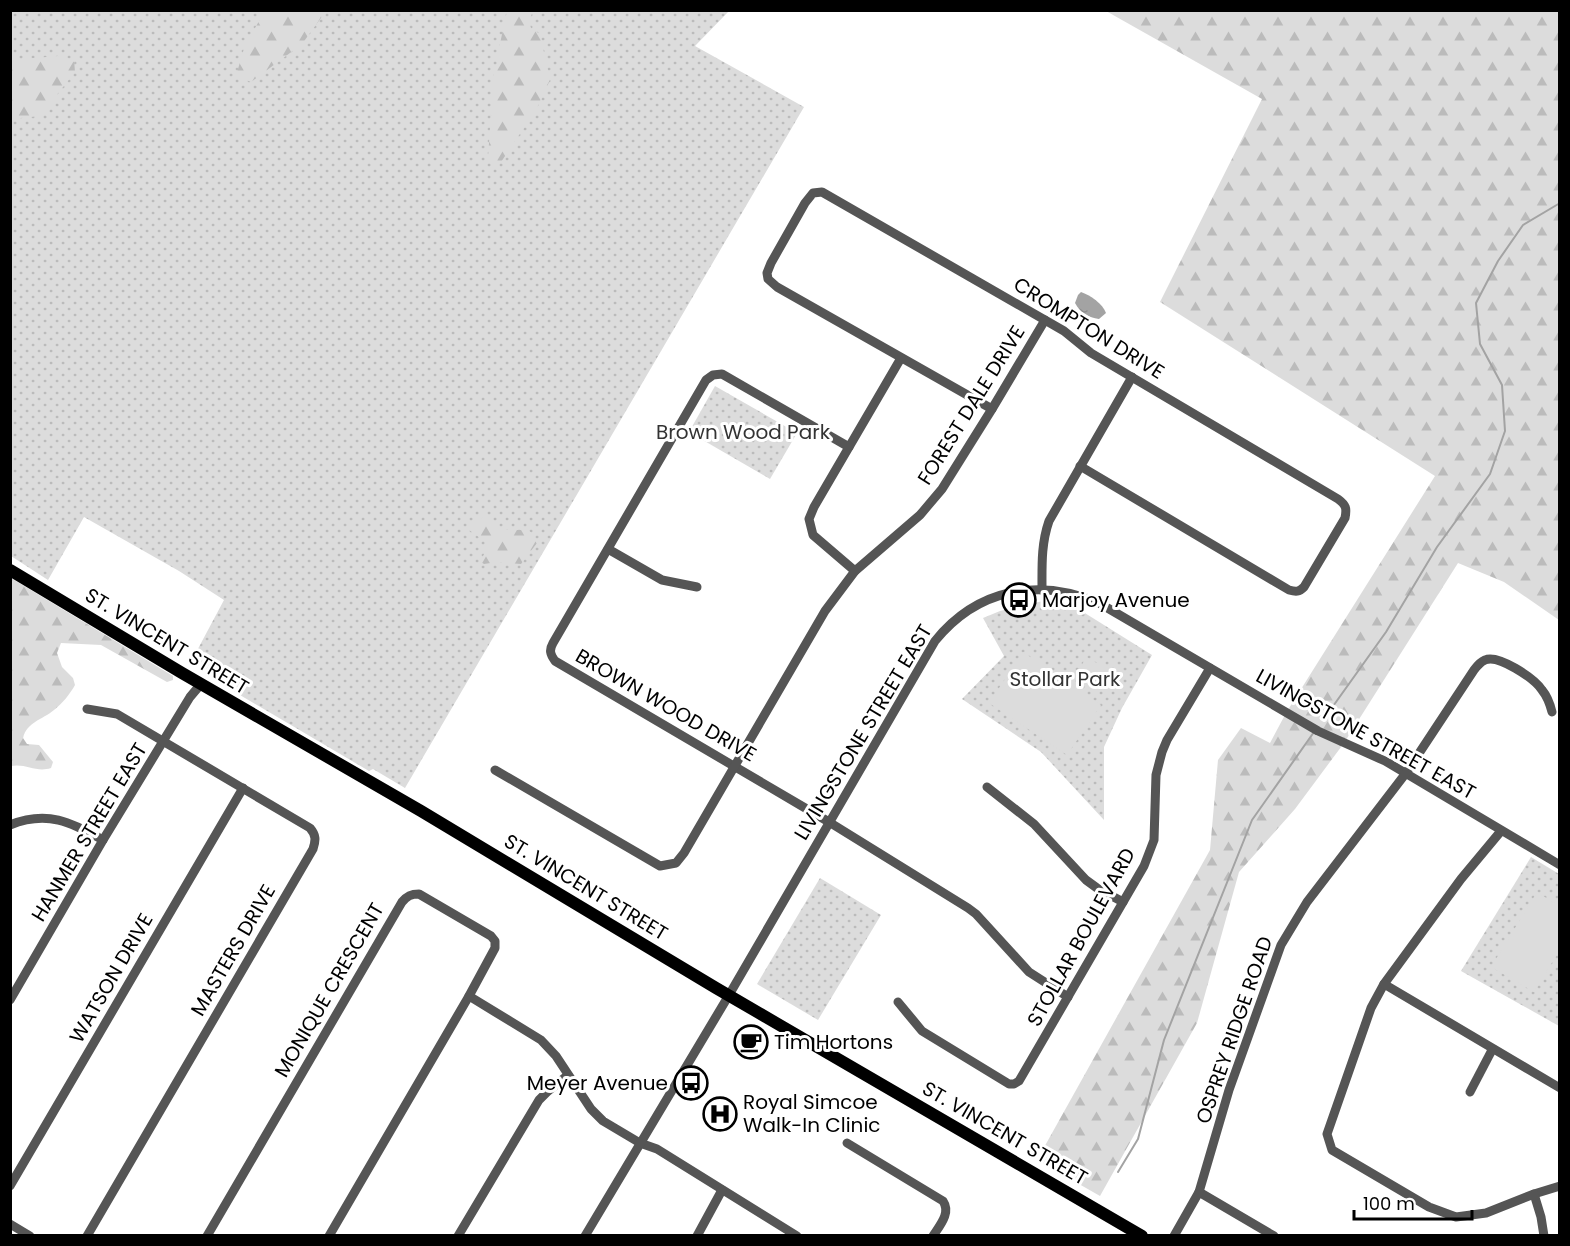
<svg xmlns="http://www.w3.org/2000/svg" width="1570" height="1246" viewBox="0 0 1570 1246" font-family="Poppins,sans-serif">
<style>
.grass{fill:url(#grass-dots)}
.forest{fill:url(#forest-firs)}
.pitch{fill:#dcdcdc}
.water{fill:url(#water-ripples)}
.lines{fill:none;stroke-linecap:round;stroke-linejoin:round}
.stream{stroke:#a3a3a3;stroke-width:2}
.minor{stroke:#555;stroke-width:9}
.major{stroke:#000;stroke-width:12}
.labels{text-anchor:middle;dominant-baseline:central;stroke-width:6;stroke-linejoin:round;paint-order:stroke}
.street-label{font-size:20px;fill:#000;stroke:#fff}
.park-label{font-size:20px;fill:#333;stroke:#fff}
.poi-label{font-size:20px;fill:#000;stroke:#fff;text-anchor:start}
</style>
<defs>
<pattern id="grass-dots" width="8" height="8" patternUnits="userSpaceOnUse" patternTransform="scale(1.5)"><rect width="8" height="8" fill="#dcdcdc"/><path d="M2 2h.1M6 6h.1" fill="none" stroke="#bbb" stroke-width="1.8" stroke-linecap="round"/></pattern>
<pattern id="forest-firs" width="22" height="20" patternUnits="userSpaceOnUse" patternTransform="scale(1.5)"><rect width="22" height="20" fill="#dcdcdc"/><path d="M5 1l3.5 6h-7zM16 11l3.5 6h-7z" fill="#bbb"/></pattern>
<pattern id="water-ripples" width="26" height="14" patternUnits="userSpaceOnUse" patternTransform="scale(1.5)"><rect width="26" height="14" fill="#a3a3a3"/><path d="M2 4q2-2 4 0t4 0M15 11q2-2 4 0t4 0" fill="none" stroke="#8b8b8b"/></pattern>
</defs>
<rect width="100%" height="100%" fill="#fff"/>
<!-- grass -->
<g class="grass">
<path d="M11,11h718l-34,35 109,61 -399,681 -32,-19 -4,2 -146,-86 -5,-9 -26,-16 32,-60 -45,-29 -95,-54 -36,63 -37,-24z"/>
<path d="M715,386l82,47 -27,46 -81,-47z"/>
<path d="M1043,601l37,9 72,45 -30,53 -18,39v73l-63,-68 -79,-53 42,-43 -21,-38 17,-7z"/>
<path d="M1531,857l28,17v152l-98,-55z"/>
<path d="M820,878l61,37 -63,105 -61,-36z"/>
</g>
<!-- forest -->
<g class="forest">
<path d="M265,11h61l-24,33 -51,38 -15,-6 9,-31z"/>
<path d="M507,11h26l-4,10 2,7 9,6 10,46 -14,30 -35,52 -11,-1 -2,-3 6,-89 5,-6 -1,-10z"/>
<path d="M1106,11h453v609l-55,-38 -46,-19 -114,180 -49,66 -56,63 -42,151 -97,173 -63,-36 173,-310 8,-90 23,-32 29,15 16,-30 149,-237 -275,-174 102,-203z"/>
<path d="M58,56l16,4 1,12 -35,44 -29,3v-59z"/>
<path d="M484,516l8,2 5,8 10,4h21l5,4 4,9 -16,21 -24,-2 -13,2 -3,-2c1,-7 7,-11 6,-17l-4,-5 -14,-10v-2z"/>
<path d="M11,578l162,98v4l-6,2 -66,-37 -40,-2 -4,10 5,14 11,11 2,7c-5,9 -13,19 -21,25 -12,10 -27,12 -31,28l4,6 12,1 14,17 -2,6c-15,5 -25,-5 -40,-2z"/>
</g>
<!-- pitch -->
<g class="pitch">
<path d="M1023,652l78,53 -34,50 -78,-52z"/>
<path d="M1086,657l27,15 -10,17 -26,-15z"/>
<path d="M1537,892l22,14v45l-25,41 -43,-25z"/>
</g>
<!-- water -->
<path class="water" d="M1081,292c9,3 22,12 25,21l-7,6c-11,-2 -18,-5 -24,-16l3,-8z"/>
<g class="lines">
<!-- stream -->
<g class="stream">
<path d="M1326,716l60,-84 51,-85 53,-73 15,-43 -3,-46 -22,-41 -4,-41 22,-42 25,-36 37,-22"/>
<path d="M1118,1172l20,-33 26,-99 88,-220 62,-88"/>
</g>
<!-- minor -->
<g class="minor">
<path d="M992,409l-215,-122 -9,-8 -1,-6 4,-10 34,-60 8,-10 9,-1 242,139 27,22 247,146c8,6 9,9 7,19l-41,69c-5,5 -8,5 -15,3l-209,-124"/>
<path d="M849,447l-127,-73 -9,1 -7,5 -153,263c-4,7 -3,11 2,18l274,161 139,86 8,6 53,58 39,25"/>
<path d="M608,549l54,31 35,7"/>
<path d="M855,571l-42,-36 -4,-16 5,-12 87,-149"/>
<path d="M1042,590c0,-24 -1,-46 7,-69l83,-144"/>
<path d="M495,770l165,96 16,-3 8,-10 141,-242 30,-40 65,-56 22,-26 50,-80 53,-89"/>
<path d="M987,787l47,37 52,56 11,8 26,14"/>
<path d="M10,825c37,-15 61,-3 93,15"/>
<path d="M1501,831l-40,48 -77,105 -13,24 -44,126 5,16 97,57 27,10 30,-4 48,-19 26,-8"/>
<path d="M1384,984l176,104"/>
<path d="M469,996l72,44 15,16 35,53 12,12 37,22 17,6 140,87"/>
<path d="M10,1000l93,-160 87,-143 11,-13"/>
<path d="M898,1002l24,29 87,53h5l5,-3 125,-215 10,-26 2,-65 6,-23 5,-12 43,-72"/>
<path d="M1470,1092l22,-42"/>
<path d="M847,1143l96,58c8,12 -3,24 -10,35"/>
<path d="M10,1186l233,-398"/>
<path d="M1199,1192l75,44"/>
<path d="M1534,1194l7,23 3,19"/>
<path d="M10,1224l20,12"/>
<path d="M87,1236l226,-387c3,-9 3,-14 -3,-21l-193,-114 -30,-5"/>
<path d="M207,1236l195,-334c5,-6 9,-8 17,-8l72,42 4,5v7l-26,48 -140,240"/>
<path d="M458,1236l81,-136 8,-8 21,-17"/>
<path d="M585,1236l144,-241 206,-354c42,-52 103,-64 164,-38l219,128 67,30 175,104"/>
<path d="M697,1236l25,-46"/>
<path d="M1174,1236l25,-44 30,-102 52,-145 26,-43 99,-129 68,-103c3,-4 6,-8 11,-10 13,-6 49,18 57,30 5,6 8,14 10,22"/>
</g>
<!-- major -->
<path class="major" d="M10,570l172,103 239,138 295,177 426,248"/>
</g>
<!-- icons -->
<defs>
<symbol id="bus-ring" viewBox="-11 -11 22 22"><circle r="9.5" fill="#fff" stroke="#000" stroke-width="1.5"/><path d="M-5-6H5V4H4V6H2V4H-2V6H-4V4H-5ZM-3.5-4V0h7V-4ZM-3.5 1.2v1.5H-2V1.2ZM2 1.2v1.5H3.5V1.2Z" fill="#000"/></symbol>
<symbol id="cafe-ring" viewBox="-11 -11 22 22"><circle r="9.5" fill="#fff" stroke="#000" stroke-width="1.5"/><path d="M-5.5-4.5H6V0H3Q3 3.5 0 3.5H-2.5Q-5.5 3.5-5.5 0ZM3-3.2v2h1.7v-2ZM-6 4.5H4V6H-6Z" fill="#000"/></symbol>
<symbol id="hospital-ring" viewBox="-11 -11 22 22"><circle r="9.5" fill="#fff" stroke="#000" stroke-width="1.5"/><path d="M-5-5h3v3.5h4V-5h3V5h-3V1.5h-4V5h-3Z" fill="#000"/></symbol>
</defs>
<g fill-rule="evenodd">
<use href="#bus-ring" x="1000" y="581" width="38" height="38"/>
<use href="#cafe-ring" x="732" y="1023" width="38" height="38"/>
<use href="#bus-ring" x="672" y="1064" width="38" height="38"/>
<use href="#hospital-ring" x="701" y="1095" width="38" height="38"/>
</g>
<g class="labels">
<!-- street labels -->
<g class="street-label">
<text transform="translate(1089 328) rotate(32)">CROMPTON DRIVE</text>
<text transform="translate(971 405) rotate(-58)">FOREST DALE DRIVE</text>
<text transform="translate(167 641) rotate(31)">ST. VINCENT STREET</text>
<text transform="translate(666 705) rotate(30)">BROWN WOOD DRIVE</text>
<text transform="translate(863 732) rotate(-59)">LIVINGSTONE STREET EAST</text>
<text transform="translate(1366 734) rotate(29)">LIVINGSTONE STREET EAST</text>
<text transform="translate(89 832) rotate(-59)">HANMER STREET EAST</text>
<text transform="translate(586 887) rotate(31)">ST. VINCENT STREET</text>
<text transform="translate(1081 937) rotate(-61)">STOLLAR BOULEVARD</text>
<text transform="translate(233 950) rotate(-60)">MASTERS DRIVE</text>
<text transform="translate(111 978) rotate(-60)">WATSON DRIVE</text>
<text transform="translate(329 990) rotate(-60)">MONIQUE CRESCENT</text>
<text transform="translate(1234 1030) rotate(-71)">OSPREY RIDGE ROAD</text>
<text transform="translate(1005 1133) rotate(30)">ST. VINCENT STREET</text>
</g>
<!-- park labels -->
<g class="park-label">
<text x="743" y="432">Brown Wood Park</text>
<text x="1065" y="679">Stollar Park</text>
</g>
<!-- poi labels -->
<g class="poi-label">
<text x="1042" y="600">Marjoy Avenue</text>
<text x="774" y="1042">Tim Hortons</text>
<text x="668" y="1083" text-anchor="end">Meyer Avenue</text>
<text x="743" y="1102">Royal Simcoe<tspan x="743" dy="23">Walk-In Clinic</tspan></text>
</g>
</g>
<!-- border -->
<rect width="1570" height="1246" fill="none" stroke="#000000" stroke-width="24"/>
<!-- scale -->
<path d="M1354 1210v9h118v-9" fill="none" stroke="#000000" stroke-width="3"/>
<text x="1363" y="1210" font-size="18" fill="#000000" stroke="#ffffff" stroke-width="4.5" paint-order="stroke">100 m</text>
</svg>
